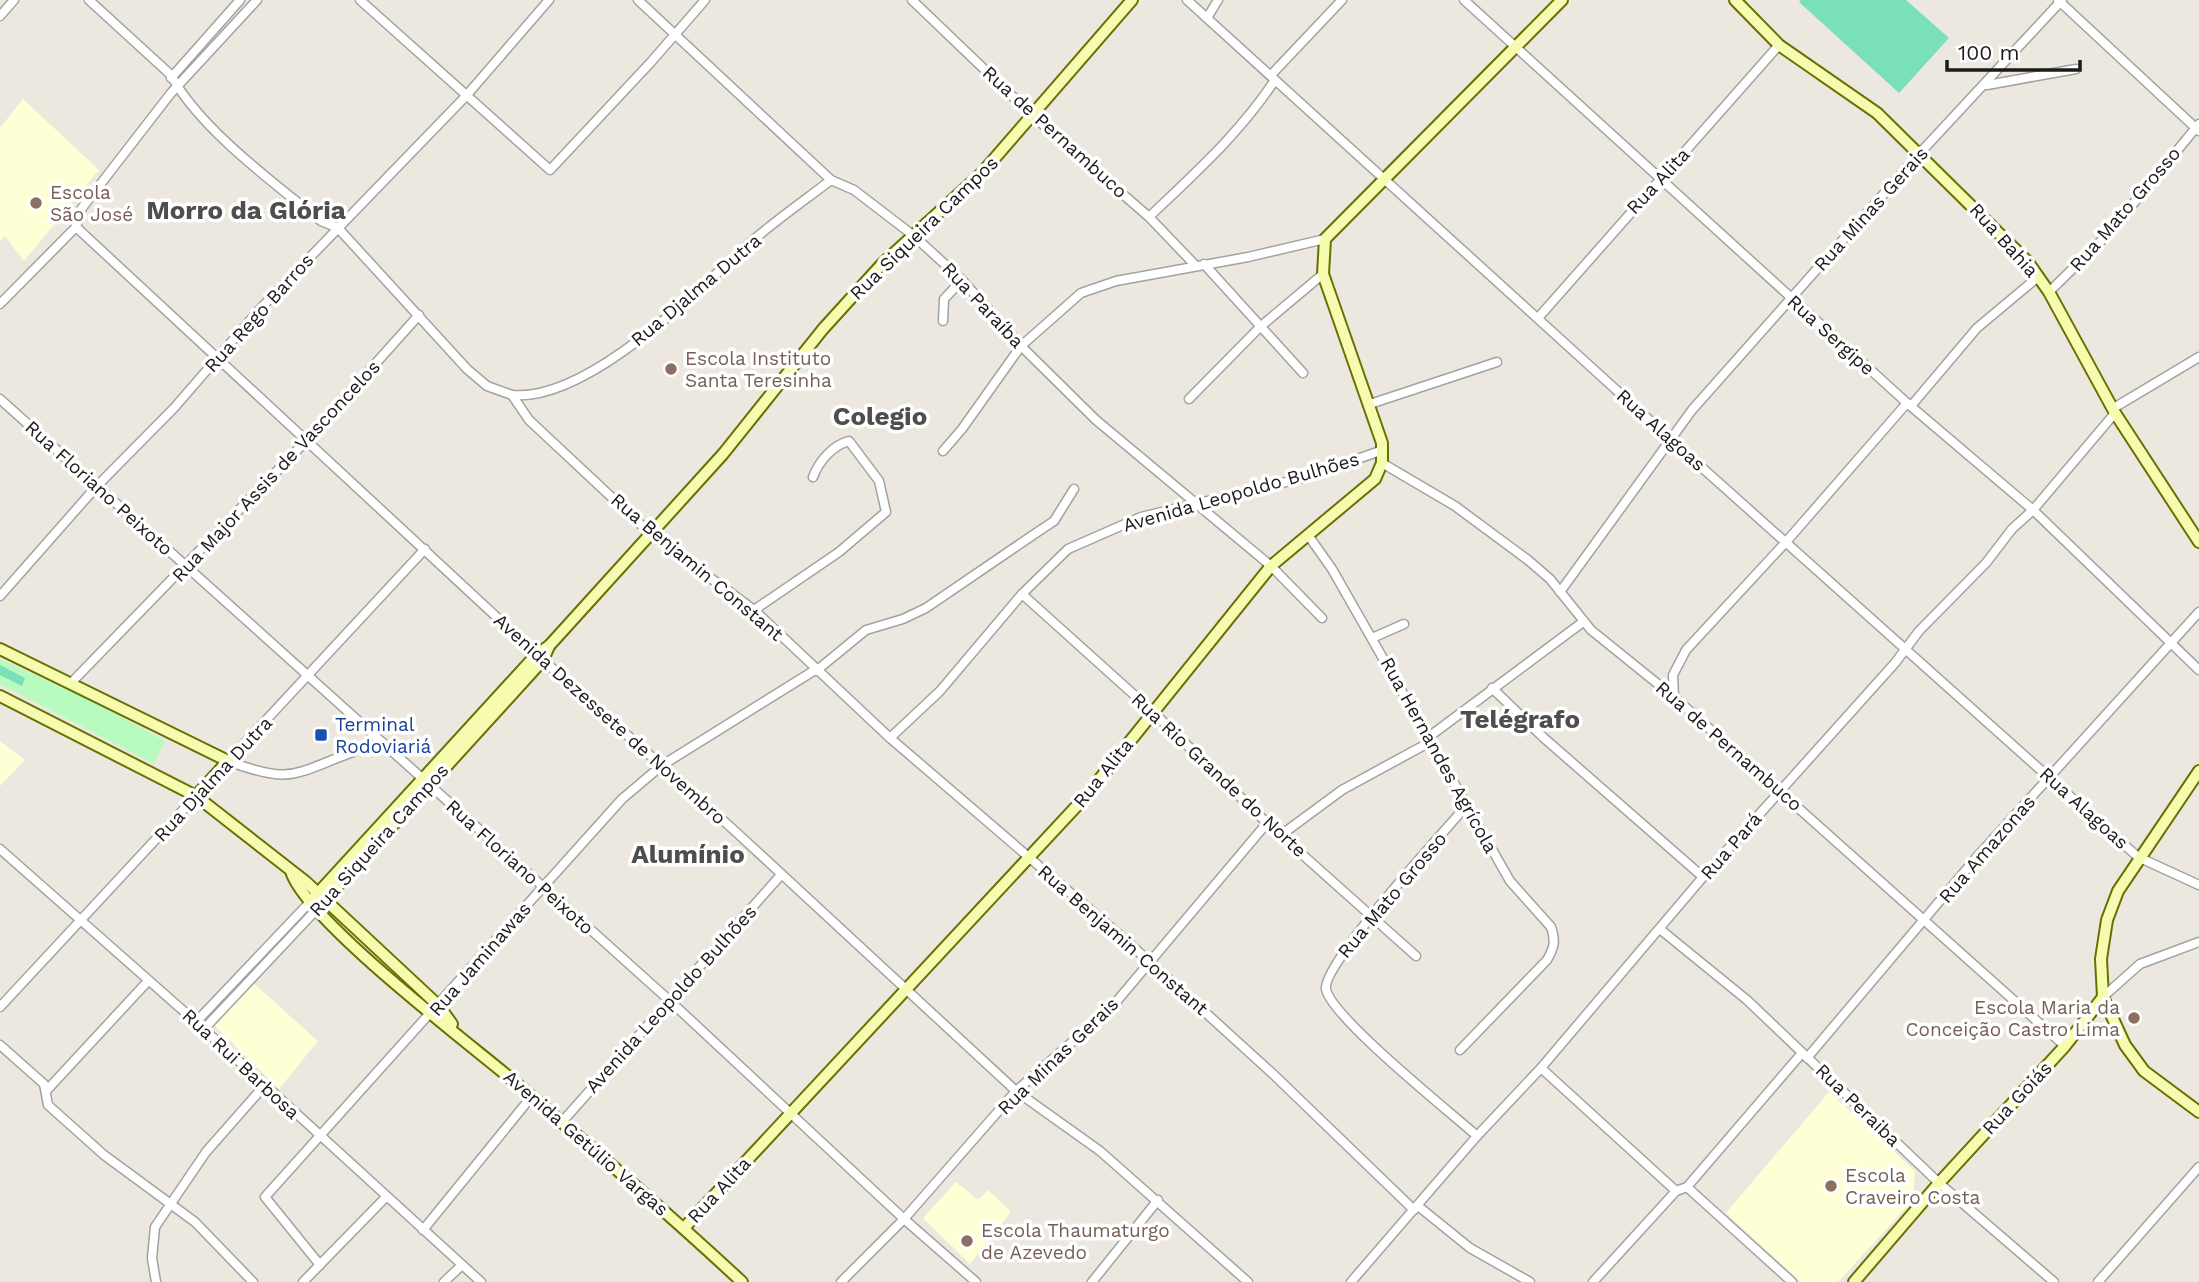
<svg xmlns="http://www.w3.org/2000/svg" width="2199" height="1282" viewBox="0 0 2199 1282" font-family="'Work Sans',sans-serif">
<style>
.education{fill:#ffffd6}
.park{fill:#b8fbbe}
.pitch{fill:#79e0b9}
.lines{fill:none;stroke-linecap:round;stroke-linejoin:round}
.street-casing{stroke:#a2a2a2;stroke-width:11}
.secondary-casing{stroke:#657201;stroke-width:14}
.street{stroke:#fff;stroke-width:8}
.secondary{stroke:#f7fbaf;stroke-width:10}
.education-dot{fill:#8d6e63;stroke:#fff;stroke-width:2.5}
.transit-dot{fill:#1a4fb4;stroke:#fff;stroke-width:2.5}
.labels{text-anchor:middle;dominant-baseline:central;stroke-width:7;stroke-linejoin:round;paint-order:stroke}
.street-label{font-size:19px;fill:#1b1b1b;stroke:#fff}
.education-label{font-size:19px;fill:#785e54;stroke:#fff;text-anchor:start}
.transit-label{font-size:19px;fill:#164399;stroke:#fff;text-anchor:start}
.district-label{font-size:26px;font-weight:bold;fill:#4e4e4e;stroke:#fff}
</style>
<rect width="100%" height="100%" fill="#ede8df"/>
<!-- education -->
<g class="education">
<path d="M23,99l76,71 -75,91 -19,-25 -5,5v-113z"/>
<path d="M0,741l25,19 -25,26z"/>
<path d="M252,982l66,59 -39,48 -66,-65z"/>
<path d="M1829,1092l86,79 -2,29 -75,82h-37l-75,-69z"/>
<path d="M956,1182l22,18 10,-10 23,22 -41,52 -47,-46z"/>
</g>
<!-- park -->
<path class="park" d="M0,659l92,42 73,40 -11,23 -154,-80z"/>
<!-- pitch -->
<g class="pitch">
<path d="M1801,0h105l43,38 -50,55 -100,-91z"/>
<path d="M0,665l25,13 -3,8 -22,-11z"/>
</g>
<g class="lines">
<defs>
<g id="street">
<path d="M89,0l82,75c28,53 103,108 150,146l17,7 129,141 20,17 25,9 17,25 123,115 102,75 136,128 240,206 143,130 141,136"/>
<path d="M360,0l190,170 101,-108 54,-62"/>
<path d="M638,0l193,180 23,10 60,46 48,44 59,66 75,74 175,146 51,52"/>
<path d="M912,0l120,115 117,102 47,49"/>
<path d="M1187,0l502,456 449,401 61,28"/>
<path d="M1464,0l443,403 126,107 166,160"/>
<path d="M2058,0l141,131"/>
<path d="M0,16l14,-16"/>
<path d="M1207,18l11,-18"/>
<path d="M1271,75l71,-75"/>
<path d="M171,78l69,-78"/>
<path d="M1987,85l89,-16"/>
<path d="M1149,217c46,-44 91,-84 126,-137"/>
<path d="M76,227l467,433 193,172 280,259 84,60 148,131"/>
<path d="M1204,264l99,109"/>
<path d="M2049,292l60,-59 90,-109"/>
<path d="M0,304l76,-77 6,-19 89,-115 86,-93"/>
<path d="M1538,318l241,-273"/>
<path d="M943,321l1,-22 18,-19"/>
<path d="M512,395c76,7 185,-105 239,-153 25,-22 54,-42 80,-62"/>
<path d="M0,399l669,601 235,219 72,63"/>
<path d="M1189,399l71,-72 63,-53"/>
<path d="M1370,404l127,-42"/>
<path d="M1911,406l66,-78 61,-51"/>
<path d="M2112,409l87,-52"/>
<path d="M943,451l19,-22 59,-83 60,-53 35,-12 132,-24 77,-18"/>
<path d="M1382,463l73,43 73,54 22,19 41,51 83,67 391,349"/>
<path d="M1308,535l24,34 178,312 41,46c5,14 3,21 -4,33l-87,90"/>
<path d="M1560,592l132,-182 228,-257 142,-153"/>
<path d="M1022,594l130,117 115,112 149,133"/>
<path d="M0,596l96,-109 78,-79 85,-98 207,-214 83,-96"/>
<path d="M754,610l85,-58 47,-40 -7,-31 -30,-40c-16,4 -30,20 -36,36"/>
<path d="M1372,638l32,-14"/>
<path d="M816,671l50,-41 37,-11 23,-11 110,-75 18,-12 20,-32"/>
<path d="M71,683l236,-243 112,-125"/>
<path d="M1492,688l52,50 159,139"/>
<path d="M1674,697l-1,-22 13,-25 100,-108 121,-139"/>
<path d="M1430,736l153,-114"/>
<path d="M890,738l50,-47 82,-97 46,-45 73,-32 162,-39 80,-28"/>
<path d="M353,752c-60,22 -61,33 -125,9l197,-212"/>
<path d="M1467,805c-22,26 -145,159 -141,184 5,28 124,123 151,147"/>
<path d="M1281,835l61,-45 88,-48"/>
<path d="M0,849l196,173 285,260"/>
<path d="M1661,930l86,70 192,183 115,99"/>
<path d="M2103,997l37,-33 59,-22"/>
<path d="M0,1007l196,-211"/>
<path d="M196,1022l113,-119"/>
<path d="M204,1029l112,-119"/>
<path d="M0,1045l44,39 4,21 56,50 91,67 58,60"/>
<path d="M1807,1058l169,-200 223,-246"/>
<path d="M1541,1068l135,123"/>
<path d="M47,1090l101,-109"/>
<path d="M562,1122l218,-246"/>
<path d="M1687,1187l105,95"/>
<path d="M1418,1206l52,42 60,34"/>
<path d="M423,1230l109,-134"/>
<path d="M320,1265l-55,-68 357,-398 39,-33 154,-96"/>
<path d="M156,1282l-4,-24 3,-31 51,-75 58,-66"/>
<path d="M303,1282l83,-85"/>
<path d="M444,1282l18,-17"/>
<path d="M841,1282l63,-63 112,-128 95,-83 156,-185"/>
<path d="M1092,1282l66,-82"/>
<path d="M1351,1282l126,-146 64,-68 162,-191 192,-214 24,-32 67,-68 26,-34 21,-19 82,-97"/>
<path d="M1593,1282l83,-91 11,-4 115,-134"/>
<path d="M2098,1282l101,-115"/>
</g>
<g id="secondary">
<path d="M1735,0l44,45 98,68 151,149 21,30 66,121 84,129"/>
<path d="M0,649l228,112 -32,35"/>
<path d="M0,696l196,100 110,86 133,124 13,18"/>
<path d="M2199,771l-81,120 -11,29 -6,39 2,38 22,48 19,26 55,41"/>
<path d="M291,871c13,47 175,170 219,207 79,67 157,134 232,204"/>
<path d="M309,903l228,-249 12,-8 174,-192 100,-125 59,-65 99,-90 151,-174"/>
<path d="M322,903l221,-243 6,-14"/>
<path d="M684,1228l402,-432 185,-230 104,-87 7,-16v-20l-59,-169 2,-35 237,-239"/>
<path d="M1854,1282l85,-99 126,-137 38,-49"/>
</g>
</defs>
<!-- street casing -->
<use href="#street" class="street-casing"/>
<!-- secondary casing -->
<use href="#secondary" class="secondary-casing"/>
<!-- street -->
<use href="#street" class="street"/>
<!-- secondary -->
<use href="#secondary" class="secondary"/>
</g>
<!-- markers -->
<g class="education-dot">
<circle cx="36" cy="203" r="7"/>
<circle cx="671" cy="369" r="7"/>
<circle cx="2134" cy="1018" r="7"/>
<circle cx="1831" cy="1186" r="7"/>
<circle cx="967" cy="1241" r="7"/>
</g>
<rect class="transit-dot" x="314" y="728" width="14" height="14" rx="3.5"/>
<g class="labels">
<!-- street labels -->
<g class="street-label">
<text transform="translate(1055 132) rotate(42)">Rua de Pernambuco</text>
<text transform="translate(1658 181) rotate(-47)">Rua Alita</text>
<text transform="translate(1871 209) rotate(-48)">Rua Minas Gerais</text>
<text transform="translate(2125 209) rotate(-49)">Rua Mato Grosso</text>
<text transform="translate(924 228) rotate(-44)">Rua Siqueira Campos</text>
<text transform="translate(2004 240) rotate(48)">Rua Bahia</text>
<text transform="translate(696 290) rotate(-40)">Rua Djalma Dutra</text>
<text transform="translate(983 305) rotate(47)">Rua Paraíba</text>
<text transform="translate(259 313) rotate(-48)">Rua Rego Barros</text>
<text transform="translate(1831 335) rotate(42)">Rua Sergipe</text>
<text transform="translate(1661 430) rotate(42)">Rua Alagoas</text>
<text transform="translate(276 471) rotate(-47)">Rua Major Assis de Vasconcelos</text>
<text transform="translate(99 488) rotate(42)">Rua Floriano Peixoto</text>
<text transform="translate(1241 492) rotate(-16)">Avenida Leopoldo Bulhões</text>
<text transform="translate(697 567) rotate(40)">Rua Benjamin Constant</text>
<text transform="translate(610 719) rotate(42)">Avenida Dezessete de Novembro</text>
<text transform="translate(1729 746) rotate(41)">Rua de Pernambuco</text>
<text transform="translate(1439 755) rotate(61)">Rua Hernandes Agrícola</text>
<text transform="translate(1103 773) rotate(-51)">Rua Alita</text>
<text transform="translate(1219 775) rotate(43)">Rua Rio Grande do Norte</text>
<text transform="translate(213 779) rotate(-47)">Rua Djalma Dutra</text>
<text transform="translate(2084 808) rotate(42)">Rua Alagoas</text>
<text transform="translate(379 840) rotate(-48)">Rua Siqueira Campos</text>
<text transform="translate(1731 846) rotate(-49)">Rua Pará</text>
<text transform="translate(1987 849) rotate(-49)">Rua Amazonas</text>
<text transform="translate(520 867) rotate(42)">Rua Floriano Peixoto</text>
<text transform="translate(1392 895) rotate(-50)">Rua Mato Grosso</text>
<text transform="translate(1123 940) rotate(41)">Rua Benjamin Constant</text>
<text transform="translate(480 959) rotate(-49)">Rua Jaminawas</text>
<text transform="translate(671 999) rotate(-48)">Avenida Leopoldo Bulhões</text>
<text transform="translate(1058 1056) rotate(-44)">Rua Minas Gerais</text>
<text transform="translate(241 1064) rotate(43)">Rua Rui Barbosa</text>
<text transform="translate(2017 1098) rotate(-47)">Rua Goiás</text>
<text transform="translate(1858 1105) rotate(44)">Rua Peraiba</text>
<text transform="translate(586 1143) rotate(41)">Avenida Getúlio Vargas</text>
<text transform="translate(719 1190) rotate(-47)">Rua Alita</text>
</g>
<!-- education labels -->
<g class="education-label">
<text x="50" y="192">Escola<tspan x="50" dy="22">São José</tspan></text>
<text x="685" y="358">Escola Instituto<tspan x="685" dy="22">Santa Teresinha</tspan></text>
<text x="2120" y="1007" text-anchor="end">Escola Maria da<tspan x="2120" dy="22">Conceição Castro Lima</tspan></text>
<text x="1845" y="1175">Escola<tspan x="1845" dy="22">Craveiro Costa</tspan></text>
<text x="981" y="1230">Escola Thaumaturgo<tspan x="981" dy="22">de Azevedo</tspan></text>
</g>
<!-- transit labels -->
<g class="transit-label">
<text x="335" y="724">Terminal<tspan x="335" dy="22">Rodoviariá</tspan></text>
</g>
<!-- district labels -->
<g class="district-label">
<text x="246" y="210">Morro da Glória</text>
<text x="880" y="416">Colegio</text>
<text x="1520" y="719">Telégrafo</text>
<text x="688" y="854">Alumínio</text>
</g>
</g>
<!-- scale -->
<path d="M1947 60v10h133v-10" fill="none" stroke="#1b1b1b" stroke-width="3.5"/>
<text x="1958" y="60" font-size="21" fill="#1b1b1b" stroke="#ffffff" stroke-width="5" paint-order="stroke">100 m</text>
</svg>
